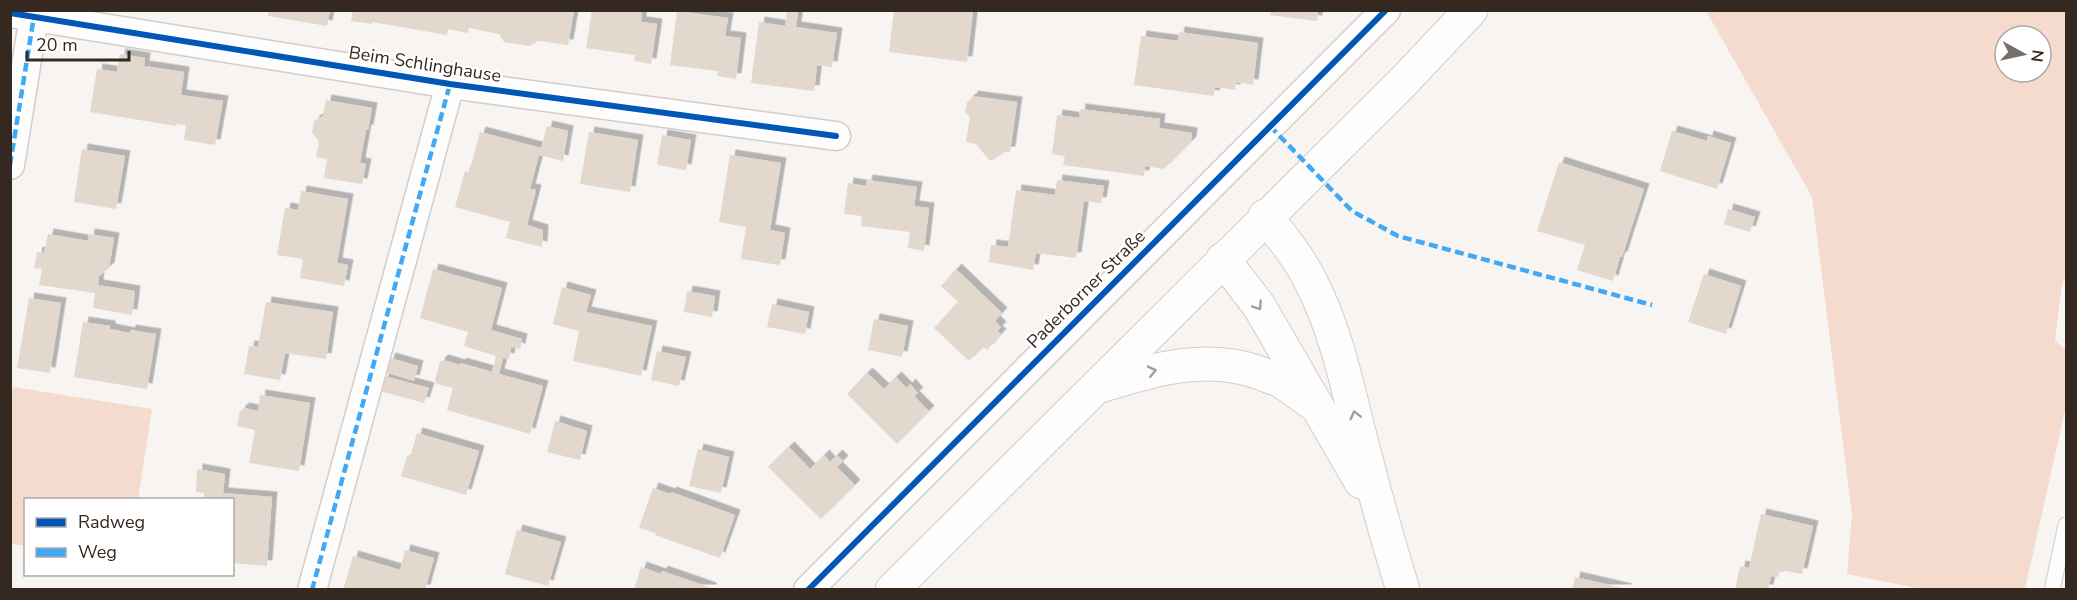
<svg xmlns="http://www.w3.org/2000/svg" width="2077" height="600" viewBox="0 0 2077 600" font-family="'Nunito Sans',sans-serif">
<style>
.green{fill:#f4dbcd;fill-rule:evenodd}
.building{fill:#e2d8cd;filter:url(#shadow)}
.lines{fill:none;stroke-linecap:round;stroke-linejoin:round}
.lane-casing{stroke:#d4ccc7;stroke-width:17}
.street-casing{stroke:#d4ccc7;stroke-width:31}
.secondary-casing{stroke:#d4ccc7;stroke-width:35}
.lane{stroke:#fefdfd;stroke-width:15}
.street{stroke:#fefdfd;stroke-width:28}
.secondary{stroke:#fefdfd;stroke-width:33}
.quiet{stroke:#3fa9f5;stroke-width:4.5;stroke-dasharray:9 4.5;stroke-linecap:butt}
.cycleway-casing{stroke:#fff;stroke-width:10}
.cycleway{stroke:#0057b8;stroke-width:6}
.oneway{stroke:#a49d9a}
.labels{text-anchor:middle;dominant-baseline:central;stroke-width:4.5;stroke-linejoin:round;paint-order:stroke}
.street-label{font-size:18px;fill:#352820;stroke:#fff}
</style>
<defs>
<filter id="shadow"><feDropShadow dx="5.5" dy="-5.5" stdDeviation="0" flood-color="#0004"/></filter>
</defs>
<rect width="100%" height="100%" fill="#f7f4f2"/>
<!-- green -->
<g class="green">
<path d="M1706,11h360v265l-4,8 -7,57 11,9v56l-41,183h-104l-74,-15 5,-60 -40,-317zM2005,36h36v36h-36z"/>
<path d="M13,387l139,22 -14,90 -112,1 -1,46 -14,-2 -1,-142z"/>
</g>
<!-- building -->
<g class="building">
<path d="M269,10h61l-3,16 -59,-10z"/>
<path d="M353,10h221l-6,35 -30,-4 -8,5 -26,-4 -5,-8 -30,-6 -1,5 -20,-4 -1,6 -75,-13v2l-21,-3z"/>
<path d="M592,10h50l-1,12 16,2 -6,40 -17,-3 1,-6 -49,-7z"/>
<path d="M894,10h79l-6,52 -78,-10z"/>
<path d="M1271,10h47l-1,11 -47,-6z"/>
<path d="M677,11l51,7 -3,18 16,2 -5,41 -19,-3 1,-5 -48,-6z"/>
<path d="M787,11l11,1 -2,15 41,6 -5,34 -15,-2 -3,26 -63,-8 8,-61 26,4z"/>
<path d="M1179,32l79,11 -5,42 -17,-3 -1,8 -20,-3 -1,9 -80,-11 7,-49 37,5z"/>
<path d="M120,54l25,4 -1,8 40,6 -3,23 42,6 -8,44 -31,-5 2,-15 -10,-1v2l-86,-14 7,-43 20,3z"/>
<path d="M972,96l45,6 -7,50h-5l-12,8h-4l-13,-16 -10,-2 4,-25 -5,-5 2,-10 5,-4z"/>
<path d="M326,100l46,8 -4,22h-2l-6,33 6,1 -4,20 -38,-6 3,-19 -11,-2 3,-16 -7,-8 2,-12 9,-5z"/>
<path d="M1080,109l80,10 -1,9 33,5 -1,9 -27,27 -19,-3 -1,10 -81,-11 2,-9 -13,-2 5,-39 22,3z"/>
<path d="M547,126l21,5 -5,30 -24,-6 -9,34 6,1 -9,35 16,5 -1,17 -36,-9 4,-16 -55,-15 10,-36 4,2 11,-41 61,16z"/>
<path d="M1672,131l35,10 1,-5 23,7 -14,46 -57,-18z"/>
<path d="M589,132l49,8 -8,52 -50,-8z"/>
<path d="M662,135l29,5 -5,30 -29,-5z"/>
<path d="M82,149l43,7 -9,53 -42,-7z"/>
<path d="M730,155l51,8 -11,67 15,3 -5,32 -39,-6 5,-32 -27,-5z"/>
<path d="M1559,162l85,27 -22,68h-2l-7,24 -36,-11 8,-25 -48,-14z"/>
<path d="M867,180l50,7 -3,19 15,2 -5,43 -16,-3 2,-16 -49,-6 1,-10 -18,-2 4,-31 18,3z"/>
<path d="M1057,180l47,6 -3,17 -17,-2 -8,57 -40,-5 -3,17 -44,-8 2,-17 17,2 8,-57 39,5z"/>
<path d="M301,191l47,8 -11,64 11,2 -4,21 -44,-8 3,-19 -26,-4 8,-47 13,2z"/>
<path d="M1728,209l27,8 -5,15 -26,-8z"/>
<path d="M48,234l40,7 1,-7 25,4 -5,30 -10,8 -1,9 37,6 -3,24 -39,-7 2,-15 -56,-8 3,-16 -8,-1 3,-16 7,1z"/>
<path d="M433,269l69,19 -11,42 31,9 -2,10 -9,-2 -2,12 -6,-1 -4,16 44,12 -13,48 -83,-24 6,-22 -16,-4 -2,-4 5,-18 3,-2 17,5 1,-2 31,9 4,-16 -32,-10 4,-14 -48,-14z"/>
<path d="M956,269l46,44 -7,8 6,6 -4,4 4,3 -14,16 -4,-3 -14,14 -35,-33 24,-26 -17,-16z"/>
<path d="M1704,274l37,12 -15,48 -38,-12z"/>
<path d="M562,287l29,8 -5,17 66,14 -11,50 -68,-15 6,-30 -26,-7z"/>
<path d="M687,291l28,5 -3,21 -28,-5z"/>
<path d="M29,298l32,5 -11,70 -33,-5z"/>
<path d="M266,302l67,10 -7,47 -41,-6 -5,27 -36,-6 5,-28 9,1z"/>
<path d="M772,304l37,8 -4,22 -38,-7z"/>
<path d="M874,319l34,7 -6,31 -34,-7z"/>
<path d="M83,322l27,4v3l20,4v-3l26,4 -9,55 -73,-12z"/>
<path d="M657,351l29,6 -7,29 -28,-6z"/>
<path d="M390,358l28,8 -4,15 -29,-9z"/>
<path d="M867,373l17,16 12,-12 11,11 3,-4 8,9 -4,3 15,15 -32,33 -50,-50z"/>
<path d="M384,376l45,12 -5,15 -44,-12z"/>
<path d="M260,395l50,8 -11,68 -50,-8 6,-33 -18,-4 3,-15 4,-3 14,3z"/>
<path d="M555,421l32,10 -7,29 -33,-8z"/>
<path d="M417,433l62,18 -13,44 -65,-19 6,-20 4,-2z"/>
<path d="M789,447l21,22 14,-14 6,7 7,-7 6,6 -6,6 18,18 -34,34 -53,-52z"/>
<path d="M698,449l31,8 -8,36 -32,-7z"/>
<path d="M197,469l28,5 -2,19 49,4 -5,69 -35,-3v-63h-28v-7l-8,-1z"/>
<path d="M653,488l17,6 1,-2 64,23 -15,43 -65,-23 1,-2 -17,-5z"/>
<path d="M1761,514l52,12 -11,48 -22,-4 -2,7 -7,-1 -3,14h-33l5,-24 9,2z"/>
<path d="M517,530l44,12 -13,44 -43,-12z"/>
<path d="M405,550l29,8 -9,32h-82l10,-34 47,14z"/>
<path d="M641,567l20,7 1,-3 49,17v2h-77z"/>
<path d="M1575,577l52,12v1h-55z"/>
</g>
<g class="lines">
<defs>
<path id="lane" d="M2052,590l14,-65"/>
<g id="street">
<path d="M10,13l440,71 386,52"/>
<path d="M10,165l24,-149"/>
<path d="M312,590l138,-506"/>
<path d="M808,590l578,-580"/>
</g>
<g id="secondary">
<path d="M1265,216c18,22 35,43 47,68 24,47 35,101 48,152 13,51 27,102 43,154"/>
<path d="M1223,259l36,47 102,176"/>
<path d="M1100,386c53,-16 106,-33 160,-13 7,3 15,5 21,8 11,7 21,15 31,22"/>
<path d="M892,590l512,-509 67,-71"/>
</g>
</defs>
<!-- lane casing -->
<use href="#lane" class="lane-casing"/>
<!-- street casing -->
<use href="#street" class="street-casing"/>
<!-- secondary casing -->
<use href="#secondary" class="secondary-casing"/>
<!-- lane -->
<use href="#lane" class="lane"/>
<!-- street -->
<use href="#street" class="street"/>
<!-- secondary -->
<use href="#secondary" class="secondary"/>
<!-- quiet -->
<g class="quiet">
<path d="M1270,126l82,85 46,25 254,69"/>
<path d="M10,165l24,-149"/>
<path d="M312,590l138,-506"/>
</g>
<defs>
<g id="cycleway">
<path d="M10,13l440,71 386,52"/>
<path d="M808,590l578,-580"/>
</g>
</defs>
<!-- cycleway casing -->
<use href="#cycleway" class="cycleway-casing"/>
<!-- cycleway -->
<use href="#cycleway" class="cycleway"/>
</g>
<!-- one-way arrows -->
<defs><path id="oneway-chevron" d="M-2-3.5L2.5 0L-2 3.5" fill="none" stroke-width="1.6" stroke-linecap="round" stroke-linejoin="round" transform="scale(1.5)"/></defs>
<g class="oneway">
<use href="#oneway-chevron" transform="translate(1258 306) rotate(56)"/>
<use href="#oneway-chevron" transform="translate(1152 371) rotate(-13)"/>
<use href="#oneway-chevron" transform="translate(1355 415) rotate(-104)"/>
</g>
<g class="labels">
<!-- street labels -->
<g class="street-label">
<text transform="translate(425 64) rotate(9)">Beim Schlinghause</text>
<text transform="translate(1086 289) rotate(-45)">Paderborner Straße</text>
</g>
</g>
<!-- border -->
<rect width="2077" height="600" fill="none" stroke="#352820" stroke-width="24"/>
<!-- legend -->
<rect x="24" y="498" width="210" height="78" fill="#ffffff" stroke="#aea9a6" stroke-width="1.5"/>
<rect x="36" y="518" width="30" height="9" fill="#0057b8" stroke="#aea9a6" stroke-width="1.5"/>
<text x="78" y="528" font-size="18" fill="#352820">Radweg</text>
<rect x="36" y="548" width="30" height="9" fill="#3fa9f5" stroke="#aea9a6" stroke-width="1.5"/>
<text x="78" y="558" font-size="18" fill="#352820">Weg</text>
<!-- north arrow -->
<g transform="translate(2023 54) rotate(98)"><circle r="28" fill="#ffffff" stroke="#aea9a6" stroke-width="1.5"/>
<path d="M0-4.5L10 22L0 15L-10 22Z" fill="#796f6a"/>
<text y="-9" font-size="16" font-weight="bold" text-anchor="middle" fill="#352820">N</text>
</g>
<!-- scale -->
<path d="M27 51v9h102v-9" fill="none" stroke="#352820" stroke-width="3"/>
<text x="36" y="51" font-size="18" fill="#352820" stroke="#ffffff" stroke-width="4.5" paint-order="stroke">20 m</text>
</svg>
